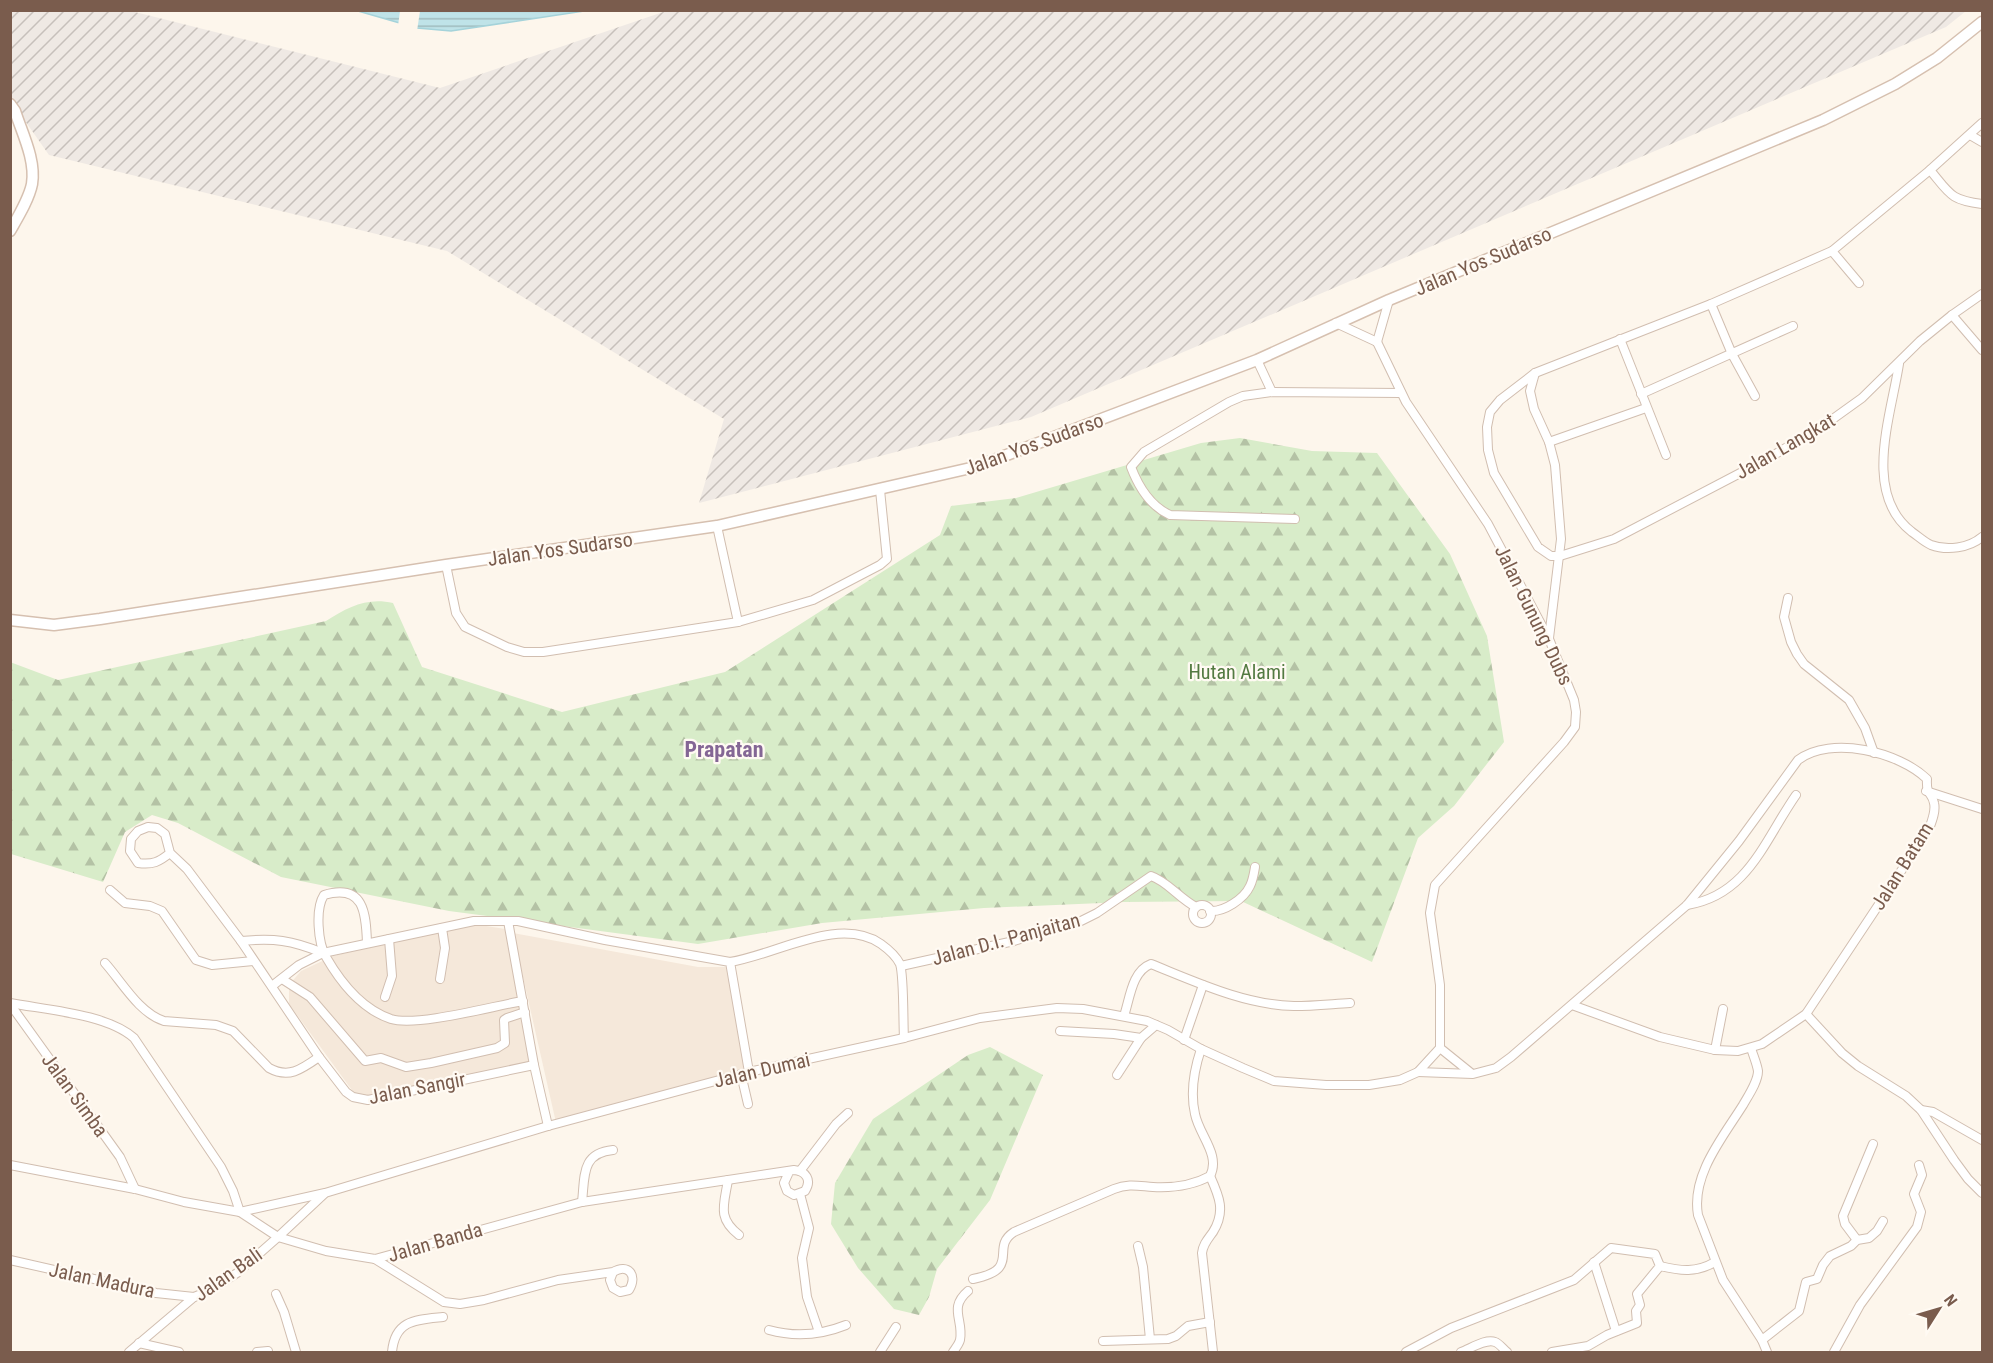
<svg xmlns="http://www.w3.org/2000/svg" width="1993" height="1363" viewBox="0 0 1993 1363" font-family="'Roboto Condensed',sans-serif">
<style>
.residential{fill:#f5e8da}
.industrial{fill:url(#industrial-furrows)}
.forest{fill:url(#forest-firs)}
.water{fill:url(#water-rules);stroke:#a5d3da;stroke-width:1.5}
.pier{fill:#fdf6ec}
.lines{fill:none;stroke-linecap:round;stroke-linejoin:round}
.street-casing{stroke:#d1beb0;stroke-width:10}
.secondary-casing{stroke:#d6c0b0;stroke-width:13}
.street{stroke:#fff;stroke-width:8}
.secondary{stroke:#fff;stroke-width:10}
.labels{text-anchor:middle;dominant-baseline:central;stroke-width:4.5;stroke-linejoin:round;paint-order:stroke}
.street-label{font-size:20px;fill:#7a5c4d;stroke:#fffaf3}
.park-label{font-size:20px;fill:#537a41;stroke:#fffaf3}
.quarter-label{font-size:22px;font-weight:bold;fill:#846695;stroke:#fffaf3}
</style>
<defs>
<pattern id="industrial-furrows" width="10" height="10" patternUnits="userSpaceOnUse" patternTransform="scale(1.5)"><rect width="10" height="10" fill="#efe9e4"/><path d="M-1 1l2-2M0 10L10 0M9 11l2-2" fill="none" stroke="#c7c0bb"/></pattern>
<pattern id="forest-firs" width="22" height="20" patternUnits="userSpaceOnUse" patternTransform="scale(1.5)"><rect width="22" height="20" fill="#d8ecc9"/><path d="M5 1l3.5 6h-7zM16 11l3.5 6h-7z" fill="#b4c2a5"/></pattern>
<pattern id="water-rules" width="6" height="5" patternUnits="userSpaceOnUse" patternTransform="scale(1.5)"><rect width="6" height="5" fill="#bfe3e8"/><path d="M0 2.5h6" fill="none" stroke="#a0bbbe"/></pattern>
</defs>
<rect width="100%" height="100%" fill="#fdf6ec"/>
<!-- residential -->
<g class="residential">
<path d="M474,924l31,5 30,133 -171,36 -10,-5 -65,-89v-19l12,-14 32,-15z"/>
<path d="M513,933l185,34h34l21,109 -129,29 -67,22z"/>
</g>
<!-- industrial -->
<path class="industrial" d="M669,10l1297,1 -20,16 -915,390 -332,86 25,-84 -277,-168 -398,-96 -38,-54 -1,-90h121l309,77z"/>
<!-- forest -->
<g class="forest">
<path d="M1240,438l72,13 65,2 73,101 37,82 17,106 -50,64 -36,32 -46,124 -131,-61 -117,1 -140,6 -162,15 -124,21 -249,-33 -168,-34 -103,-54 -26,-8 -27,17 -22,50 -92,-28 -1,-192 48,18 268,-59c22,-14 41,-24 67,-18l29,64 140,45 163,-40 215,-137 11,-29 65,-8 185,-55z"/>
<path d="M990,1047l53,28 -53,125 -53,69 -8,28 -10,18 -25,-6 -36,-41 -27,-44 4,-41 38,-64 95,-64z"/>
</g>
<!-- water -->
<path class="water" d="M358,11h226l-133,20 -34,-3z"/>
<!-- pier -->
<path class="pier" d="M400,11h20l-3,20 -19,-5z"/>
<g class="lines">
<defs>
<g id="street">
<path d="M1982,123l-52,47 -98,81 -121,53 -176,69 -35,27 -10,12 -3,15 1,23 6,23 44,74 13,9h9l54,-17 153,-80 56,-33 39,-28 58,-57 32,-26 30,-21"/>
<path d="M1970,135l12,7"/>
<path d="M1930,170c20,24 20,30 52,34"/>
<path d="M1832,251l27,32"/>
<path d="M1711,304l21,50 23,42"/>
<path d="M1952,315l30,35"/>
<path d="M1336,323l41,19"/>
<path d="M1620,339l46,116"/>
<path d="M1377,342l29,60 82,122 61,115 25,61 2,12 -1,15 -11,15 -129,143 -5,28 10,72v63"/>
<path d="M1377,342l12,-42"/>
<path d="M1257,360l15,32"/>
<path d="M1899,364c-8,52 -37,130 13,168 6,4 12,10 19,13 16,6 38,3 51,-8"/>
<path d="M1535,373l-5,18 4,18 15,33 6,23 6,74 -12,99"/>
<path d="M1641,394l152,-68"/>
<path d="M1549,442l97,-34"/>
<path d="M1295,519l-125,-4c-20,-9 -31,-27 -39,-48l13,-15 85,-50 14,-6 29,-4 129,1"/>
<path d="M446,565l10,48 9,14 42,20 17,5h19l195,-30 -21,-96"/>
<path d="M1788,598l-4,19 7,25 6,12 7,10 45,36 16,28 9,25"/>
<path d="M738,622l75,-22 67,-35 7,-6 -7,-69"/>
<path d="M1926,791l56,18"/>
<path d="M170,853c-11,9 -17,12 -32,10l-8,-12 1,-12 7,-8 10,-4 9,1 8,6 5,19 17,16 54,72 78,116 27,35 7,5 15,3 166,-35"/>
<path d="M110,890l15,13 25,3 12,5 34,49 16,5 41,-4"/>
<path d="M1687,905c61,-10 77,-64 109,-110"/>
<circle cx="1202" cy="914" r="9"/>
<path d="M1210,911c14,1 34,-12 40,-25 3,-6 4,-13 5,-19"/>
<path d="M508,921l26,144 14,61"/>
<path d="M241,941c33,-3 50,-1 82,12"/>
<path d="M367,943c-1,-30 -3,-60 -43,-48 -9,14 -6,48 2,62 15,26 35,52 65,62 26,8 102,-13 132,-18"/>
<path d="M730,962c46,-7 109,-47 151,-18 7,5 15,12 19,20 4,12 3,58 4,74"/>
<path d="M105,963c17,19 34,50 59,58l52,4 17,6 36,37c20,11 33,1 50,-11"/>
<path d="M901,966l113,-25 67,-20 16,-8 54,-37c16,5 29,23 45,31"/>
<path d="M282,979l28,18 55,64 16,-3 25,9 25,-4 66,-15 8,-5 -1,-23 3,-2 18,-6"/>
<path d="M440,979l5,-31 -3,-20"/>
<path d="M272,986l27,-21 24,-12 151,-32h44l87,19 125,22 19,110"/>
<path d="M385,997l7,-21 -3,-37"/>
<path d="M10,1003c37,7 97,11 124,35l87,129 12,24 7,21 38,25 48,14 49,8 207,-57 212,-32c12,1 18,10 11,21l-11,4 -7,-4 -3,-8 5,-11"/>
<path d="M10,1004l110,153 15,32"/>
<path d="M1806,1014l36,39 16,13 48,30 15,14 33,50 14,19 14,14"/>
<path d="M1124,1016c6,-18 8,-45 27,-52 45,18 94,41 143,42 19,0 38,-2 56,-3"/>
<path d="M1060,1031l54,3 27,4 15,-13"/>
<path d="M1184,1040l19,-55"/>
<path d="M1440,1048l31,25"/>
<path d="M1751,1048c2,7 6,16 7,23 0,11 -10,25 -15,34 -20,32 -52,70 -45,110l25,65 39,60 5,12"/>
<path d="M1715,1050l8,-41"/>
<path d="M1418,1072l55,2 23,-6 15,-11 176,-152 52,-64 59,-81c33,-25 101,-8 129,19 -1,17 5,13 7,24 2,8 -2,18 -5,26l-123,185 -44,30 -24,7 -23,-1 -55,-13 -88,-32"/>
<path d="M741,1074l7,30"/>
<path d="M1117,1075l24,-37"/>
<path d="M1921,1110l12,2 49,28"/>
<path d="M10,1165l125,24 49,13 56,10 85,-19 223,-67 201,-54 155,-34 76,-20 77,-10 26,1 64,12 21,9 33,19 42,19 31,13 52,4h43l31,-5 18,-8 22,-24"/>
<path d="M800,1171l36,-47 12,-11"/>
<path d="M1210,1176c9,20 16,35 3,56 -5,7 -10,12 -11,21l11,99"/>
<path d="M728,1180c-4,25 -11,38 11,55"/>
<path d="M800,1194l9,34 -7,30 5,39 12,35"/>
<path d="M582,1202c3,-26 -1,-49 31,-52"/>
<path d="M1857,1240l-12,-16 -2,-8 30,-72"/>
<path d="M1138,1246l5,21 7,72"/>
<path d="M375,1259l69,43 16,2 24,-4 74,-20 55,-8c15,-9 25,3 16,18l-9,2 -7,-4 -3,-8 3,-8"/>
<path d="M10,1260l146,33 38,4"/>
<path d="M1594,1262l22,69"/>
<path d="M1660,1266c21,5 36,7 55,-4"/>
<path d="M973,1279c50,-10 16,-31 41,-47l100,-43c14,-6 25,-3 39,-2 20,1 39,-1 57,-11 11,-21 -11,-41 -15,-62 -5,-22 -1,-44 6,-65"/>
<path d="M276,1294l8,18 12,40"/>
<path d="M769,1330c25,7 52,5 77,-5"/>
<path d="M1762,1340l37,-29 7,-29 11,-3 6,-14 7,-9 21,-10 6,-6 12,-2 8,-7 6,-10"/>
<path d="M1103,1341l65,-2 8,-3 12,-10 22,-4"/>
<path d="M139,1343l40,9"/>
<path d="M129,1352l65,-55 15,-6 28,-18 41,-36 46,-43"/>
<path d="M257,1352l11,-1"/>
<path d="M392,1352c3,-32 23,-32 51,-35"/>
<path d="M880,1352l16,-25"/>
<path d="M953,1352c2,-3 6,-8 7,-12 4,-20 -12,-32 8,-49"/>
<path d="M1406,1352l45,-24 123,-48 37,-32 44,6 5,12 -23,28 3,11 -4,6 1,12 -30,12 -19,11 -36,6"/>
<path d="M1461,1352c9,-3 25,-14 34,-10 4,1 9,8 12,10"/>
<path d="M1834,1352l26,-47 57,-78 4,-15 -7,-18 8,-19 -3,-10"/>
</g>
<g id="secondary">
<path d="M10,104l5,7c7,22 21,49 17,73 -3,15 -14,33 -22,47"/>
<path d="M10,620l44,5 46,-6 346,-54 271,-39 258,-59 282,-107 132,-60 434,-180 72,-36 42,-26 45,-36"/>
</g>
</defs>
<!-- street casing -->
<use href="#street" class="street-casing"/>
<!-- secondary casing -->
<use href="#secondary" class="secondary-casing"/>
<!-- street -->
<use href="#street" class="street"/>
<!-- secondary -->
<use href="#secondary" class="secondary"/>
</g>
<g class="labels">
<!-- street labels -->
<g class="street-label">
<text transform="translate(1483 261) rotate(-23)">Jalan Yos Sudarso</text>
<text transform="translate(1034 444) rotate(-20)">Jalan Yos Sudarso</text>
<text transform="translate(1785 446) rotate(-30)">Jalan Langkat</text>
<text transform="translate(560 549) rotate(-8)">Jalan Yos Sudarso</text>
<text transform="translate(1534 615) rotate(64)">Jalan Gunung Dubs</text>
<text transform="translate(1902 866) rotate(-58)">Jalan Batam</text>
<text transform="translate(1006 939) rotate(-15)">Jalan D.I. Panjaitan</text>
<text transform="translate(762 1070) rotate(-13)">Jalan Dumai</text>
<text transform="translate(417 1088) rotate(-11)">Jalan Sangir</text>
<text transform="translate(75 1095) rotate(54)">Jalan Simba</text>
<text transform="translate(435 1242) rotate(-16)">Jalan Banda</text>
<text transform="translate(228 1274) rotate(-35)">Jalan Bali</text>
<text transform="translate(102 1280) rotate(12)">Jalan Madura</text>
</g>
<!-- park labels -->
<g class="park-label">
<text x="1237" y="672">Hutan Alami</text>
</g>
<!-- quarter labels -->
<g class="quarter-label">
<text x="724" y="749">Prapatan</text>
</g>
</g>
<!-- border -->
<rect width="1993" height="1363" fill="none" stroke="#7a5c4d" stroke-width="24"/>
<!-- north arrow -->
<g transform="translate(1939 1309) rotate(53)" stroke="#fffaf3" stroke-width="4.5" paint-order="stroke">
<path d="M0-4.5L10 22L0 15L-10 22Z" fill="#7a5c4d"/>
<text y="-9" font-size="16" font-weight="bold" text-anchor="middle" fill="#7a5c4d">N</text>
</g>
</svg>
